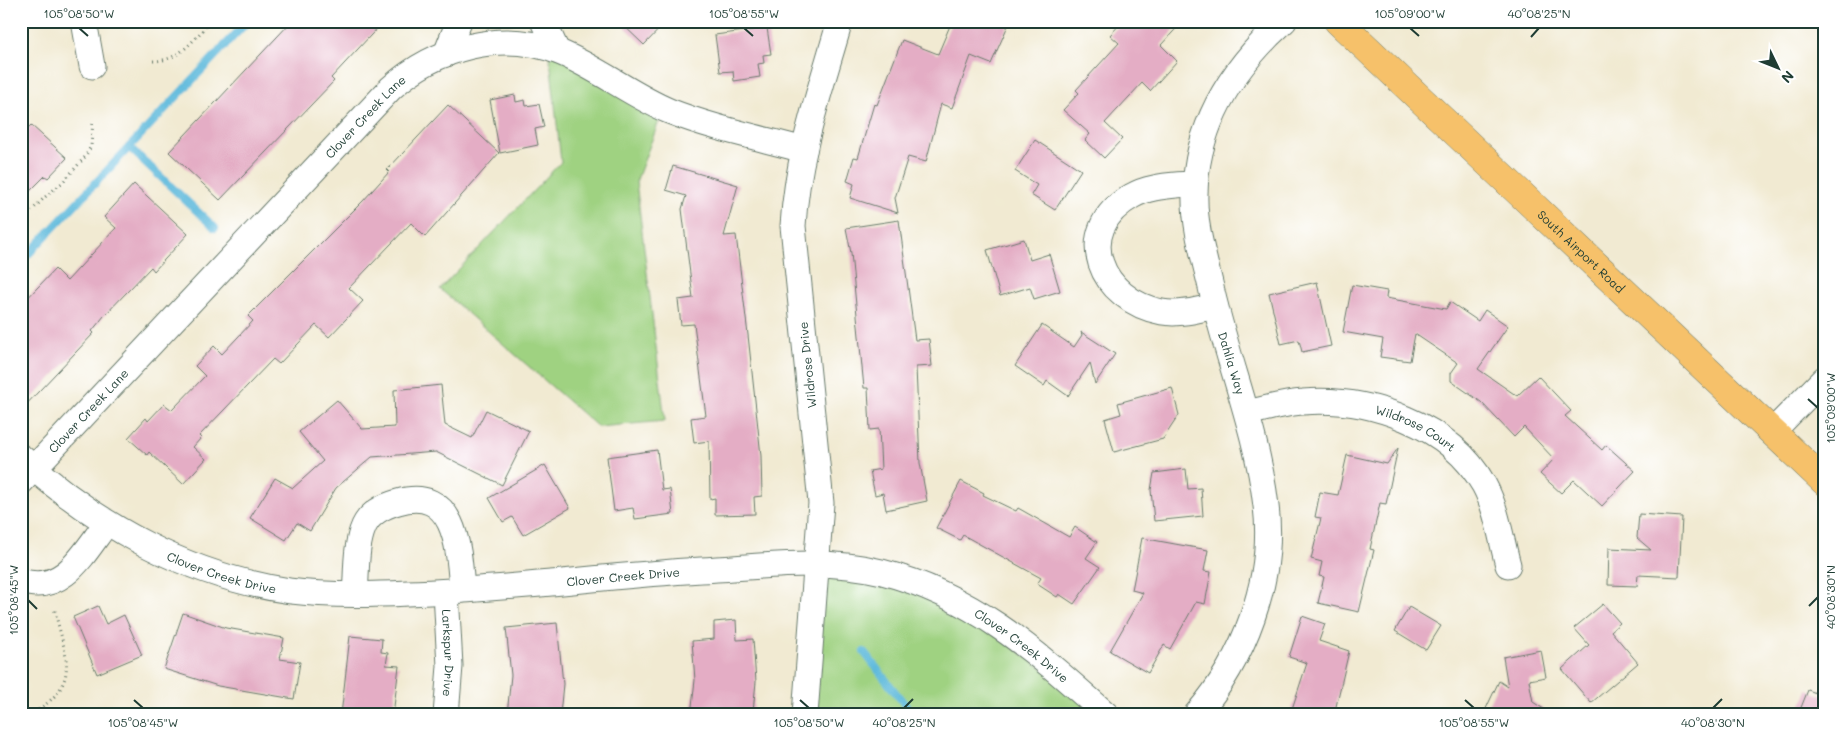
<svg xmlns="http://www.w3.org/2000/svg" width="1845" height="736" viewBox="0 0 1845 736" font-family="Mali,sans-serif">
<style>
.green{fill:#9fd281;stroke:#5f885a}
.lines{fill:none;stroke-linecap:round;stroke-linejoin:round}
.stream{stroke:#5db9db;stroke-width:8}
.building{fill:#e4adc5}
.minor-casing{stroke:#687a6b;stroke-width:27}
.major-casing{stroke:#687a6b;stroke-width:29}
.path{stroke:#687a6b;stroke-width:3;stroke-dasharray:1 4;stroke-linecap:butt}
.minor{stroke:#fff;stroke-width:25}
.major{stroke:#f6c16b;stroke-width:28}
.ticks{fill:none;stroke:#1f3d34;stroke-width:2}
.labels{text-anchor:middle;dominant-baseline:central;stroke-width:4.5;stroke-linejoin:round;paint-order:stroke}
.street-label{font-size:12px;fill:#1f3d34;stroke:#fff}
.neatline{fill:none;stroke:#1f3d34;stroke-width:2}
.ticks-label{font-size:12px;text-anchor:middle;fill:#1f3d34}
</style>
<rect width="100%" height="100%" fill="#fff"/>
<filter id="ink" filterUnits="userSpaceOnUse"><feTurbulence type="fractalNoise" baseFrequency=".02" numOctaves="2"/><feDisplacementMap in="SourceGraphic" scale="10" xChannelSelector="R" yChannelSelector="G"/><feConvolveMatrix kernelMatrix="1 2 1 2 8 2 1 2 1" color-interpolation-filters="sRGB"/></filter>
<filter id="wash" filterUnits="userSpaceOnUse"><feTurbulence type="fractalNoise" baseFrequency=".0096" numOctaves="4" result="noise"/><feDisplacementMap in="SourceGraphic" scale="20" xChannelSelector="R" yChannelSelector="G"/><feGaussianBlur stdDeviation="1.12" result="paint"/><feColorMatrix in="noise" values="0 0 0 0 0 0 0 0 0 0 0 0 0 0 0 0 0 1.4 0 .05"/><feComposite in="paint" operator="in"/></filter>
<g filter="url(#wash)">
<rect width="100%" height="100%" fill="#f1ead2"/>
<!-- green -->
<g class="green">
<path d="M549,49l115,59 -28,74 29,239 -67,6 -158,-138 121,-127z"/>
<path d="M816,564l114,24 177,127h-302z"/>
</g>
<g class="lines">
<!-- stream -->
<g class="stream">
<path d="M129,147l86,81"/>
<path d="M21,262l227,-241"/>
<path d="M864,652l49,63"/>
</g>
</g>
<g id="blocks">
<!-- building -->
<g class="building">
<path d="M292,21h92l-53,57 3,3 -114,119 -51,-48z"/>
<path d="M619,21h48l-23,24z"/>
<path d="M952,21h58l-19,43 -20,-8 -19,52 -11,-4 -15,58 -18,-5 -13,41 3,15 -48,-15 4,-14 -7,-3 7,-24 4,1 16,-54 3,1 25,-65 36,14z"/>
<path d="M1123,21h60l-22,24 16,16 -27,30 -8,-8 -37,40 17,16 -18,19 -19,-18 5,-6 -27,-24 16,-17 -3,-3 43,-47 -9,-8z"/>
<path d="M767,28l4,26 -8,1 1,8 -6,1 2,13 -26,4 -1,-10 -13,1 -5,-37z"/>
<path d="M515,95l1,7 9,-2 1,6 13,-2 5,23 -9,2 3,16 -38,8 -10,-53z"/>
<path d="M448,105l51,48 -74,84 -14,-14 -62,65 14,13 -34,36 -13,-12 -37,39 -6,-5 -74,77 2,2 -8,9 13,12 -23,25 -34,-32 -2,3 -19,-17 18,-20 2,3 16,-17 8,6 33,-34 -10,-10 19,-20 8,8 31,-33 -5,-5 115,-115 26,-29 -2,-2z"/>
<path d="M31,125l36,33 -19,20 -3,-2 -24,24v-65z"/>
<path d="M1035,140l46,30 -26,40 -24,-15 6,-10 -22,-14z"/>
<path d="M673,166l65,19 -14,51 12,-1 12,100 13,121 1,40 -8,1 1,17 -40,1v-17l-5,1 -1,-58 -15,2 -3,-25 15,-2 -12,-92 -13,1 -3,-25 15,-2 -11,-89 4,-13 -20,-6z"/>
<path d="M134,184l54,50 -34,37 -3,-4 -47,49 -12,15 2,2 -73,77v-105l34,-36 12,12 49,-53 -12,-11z"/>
<path d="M899,220l16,120 14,-1 3,27 -16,1 4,96 7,38 -41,9 -3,-17 -8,2 -5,-24 11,-2 -2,-40 -9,1 -2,-42h-4l-13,-135 -5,-25z"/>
<path d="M1024,239l6,21 19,-6 11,37 -26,8 -4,-12 -30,9 -13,-46z"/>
<path d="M1317,282l14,64 -29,6 -3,-12 -18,4 -12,-51z"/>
<path d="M1352,285l35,6 -1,7 60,11 4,-7 28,19 7,-11 23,16 -30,43 39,27 21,-20 33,35 -6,5 37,34 4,-5 29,26 -33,35 -28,-26 -13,13 -21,-19 14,-15 -30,-32 -10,10 -33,-35 -30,-21v-8l7,-10 -43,-29 -5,27 -30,-4 3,-18 -40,-7z"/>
<path d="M1042,325l32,22 8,-12 -1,-3 34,22 -20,30 -5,-21 -22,33 -21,-15 -3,5 -29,-20z"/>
<path d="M441,385l4,40 27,13 14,-28 43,21 -27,54 -66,-33 -64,5 -36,31 -26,43 -13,-8 -11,17 -36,-22 25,-40 18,10 30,-27 -24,-29 38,-32 25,29 33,-2 -1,-37z"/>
<path d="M1172,388l7,27 -16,24 -49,13 -9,-33 16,-5 -3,-11z"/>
<path d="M1398,448l-12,56 -6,-1 -10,46 4,1 -15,62 -41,-9 6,-26 -5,-1 3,-14 -11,-3 10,-41 -6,-1 5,-25 18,3 9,-40 40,9z"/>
<path d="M657,450l5,40 8,-1 3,25 -38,5 -2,-11 -19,3 -7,-54z"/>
<path d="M545,465l25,43 -47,27 -11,-18 -9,5 -14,-24z"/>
<path d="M1186,469l2,20 13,-1 2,28 -49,5 -3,-31 3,-17z"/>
<path d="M961,481l23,12 -1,2 33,16 2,-3 51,29 6,-10 22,15 -11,16 14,9 -26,37 -15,-10 -2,3 -20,-13 4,-6 -78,-43 -3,5 -24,-12z"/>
<path d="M1639,514l43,3 -3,60 -41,-2 -1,11 -29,-1 1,-37 42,2 -14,-12z"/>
<path d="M1142,538l66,12 -4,21 7,1 -6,32 -9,-2 -26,47 -6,-4 -16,28 -38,-22 33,-58 -11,-3z"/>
<path d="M1603,604l17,19 -9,8 27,32 -47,40 -29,-34 27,-24 -15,-17z"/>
<path d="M98,606l8,18 18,-9 18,40 -45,19 -24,-57z"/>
<path d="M1409,607l32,19 -15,24 -31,-19z"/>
<path d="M183,613l43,15 58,10 -4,21 20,3 -6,37 -76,-13 -54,-17z"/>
<path d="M1302,616l23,8 -6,17 30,10 -15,64h-44l17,-52 -18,-6z"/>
<path d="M736,620l1,20 16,-1 3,43 -3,29 -18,-1 -1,5h-43l4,-35 -3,-39 22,-2v-17z"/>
<path d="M557,623l6,61 -3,31h-53l4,-40 -5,-47z"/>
<path d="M350,636l32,3 -1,13 7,1 -2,12 13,1 -6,49h-52z"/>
<path d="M1541,650l5,27 -17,3 4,22 20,13h-70l16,-34 9,6 -5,-30z"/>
<path d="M1808,690l16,6v19h-26z"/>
</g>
</g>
</g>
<g filter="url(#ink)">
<use href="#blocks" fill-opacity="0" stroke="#687a6b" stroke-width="1"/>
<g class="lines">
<defs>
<g id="minor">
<path d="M84,21l8,45"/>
<path d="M543,21l14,30"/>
<path d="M446,54l13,-33"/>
<path d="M1195,183c-20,3 -45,2 -63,13 -62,35 -31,105 30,116 17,3 36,-2 53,-6"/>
<path id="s1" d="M1247,413c18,-4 37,-10 56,-11 66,-5 147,22 181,83 13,24 17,54 24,80"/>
<path d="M1772,432l52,-53"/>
<path id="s2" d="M21,457c76,69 167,119 269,134 39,5 79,4 118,2 98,-3 195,-17 293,-23 59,-3 122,-13 181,2 93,24 155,81 225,143"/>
<path id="s3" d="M21,482l370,-394c44,-40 111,-59 168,-36 39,16 72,43 110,59 43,17 91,27 135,39"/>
<path d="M21,581c42,15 64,-30 85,-57"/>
<path id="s4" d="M446,592l4,74 -4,49"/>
<path d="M355,594c2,-21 0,-48 9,-68 6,-13 20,-20 34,-24 59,-17 61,50 64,88"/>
<path d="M805,715l16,-212 -28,-277c4,-71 28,-138 47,-205"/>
<path d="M1196,715c48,-55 79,-136 70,-209 -9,-77 -40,-149 -56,-223 -7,-29 -16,-59 -15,-89 1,-70 38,-127 89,-173"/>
</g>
<g id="major">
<path id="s5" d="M1338,21l486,460"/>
</g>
</defs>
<!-- minor casing -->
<use href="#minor" class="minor-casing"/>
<!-- major casing -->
<use href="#major" class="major-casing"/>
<!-- path -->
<g class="path">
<path d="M153,61c27,0 40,-21 58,-40"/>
<path d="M21,66h7"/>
<path d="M21,222l24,-25 18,-15 22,-25 6,-11 2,-24"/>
<path d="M30,715c54,-32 35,-57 24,-108"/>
</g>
<!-- minor -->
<use href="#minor" class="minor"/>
<!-- major -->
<use href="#major" class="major"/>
</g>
</g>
<!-- ticks -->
<path class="ticks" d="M79,28l9,8M744,28l9,8M1410,28l9,8M1531,37l8,-9M1808,399l10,9M28,600l9,9M1809,606l9,-9M134,700l9,8M800,700l9,8M1465,700l9,8M904,708l9,-9M1713,708l9,-9"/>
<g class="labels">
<!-- street labels -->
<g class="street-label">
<text stroke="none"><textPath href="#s3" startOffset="502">Clover Creek Lane</textPath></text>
<text stroke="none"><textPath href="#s5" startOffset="335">South Airport Road</textPath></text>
<text transform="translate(1232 363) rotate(73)">Dahlia Way</text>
<text transform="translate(807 365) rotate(-96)">Wildrose Drive</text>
<text stroke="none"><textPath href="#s3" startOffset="98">Clover Creek Lane</textPath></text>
<text stroke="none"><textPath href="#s1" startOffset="175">Wildrose Court</textPath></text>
<text stroke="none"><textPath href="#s2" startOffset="234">Clover Creek Drive</textPath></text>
<text stroke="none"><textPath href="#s2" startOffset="639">Clover Creek Drive</textPath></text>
<text stroke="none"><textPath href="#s2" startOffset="1058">Clover Creek Drive</textPath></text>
<text stroke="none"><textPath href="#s4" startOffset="61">Larkspur Drive</textPath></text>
</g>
</g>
<!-- margin -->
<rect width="1845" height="736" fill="none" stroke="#fff" stroke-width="55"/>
<!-- north arrow -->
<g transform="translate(1778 68) rotate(133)" stroke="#ffffff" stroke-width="4" paint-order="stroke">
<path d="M0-4L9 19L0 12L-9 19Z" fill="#1f3d34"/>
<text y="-8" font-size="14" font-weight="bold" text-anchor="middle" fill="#1f3d34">N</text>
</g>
<rect x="28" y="28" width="1790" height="680" class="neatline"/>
<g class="ticks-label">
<text x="79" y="18">105°08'50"W</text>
<text x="744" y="18">105°08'55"W</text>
<text x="1410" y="18">105°09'00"W</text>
<text x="1539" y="18">40°08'25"N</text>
<text transform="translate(1831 408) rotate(-90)" y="4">105°09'00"W</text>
<text transform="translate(1831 597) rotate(-90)" y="4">40°08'30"N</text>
<text transform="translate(14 600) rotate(-90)" y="4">105°08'45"W</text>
<text x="143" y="727">105°08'45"W</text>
<text x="809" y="727">105°08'50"W</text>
<text x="904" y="727">40°08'25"N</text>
<text x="1474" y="727">105°08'55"W</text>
<text x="1713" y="727">40°08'30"N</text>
</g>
</svg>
